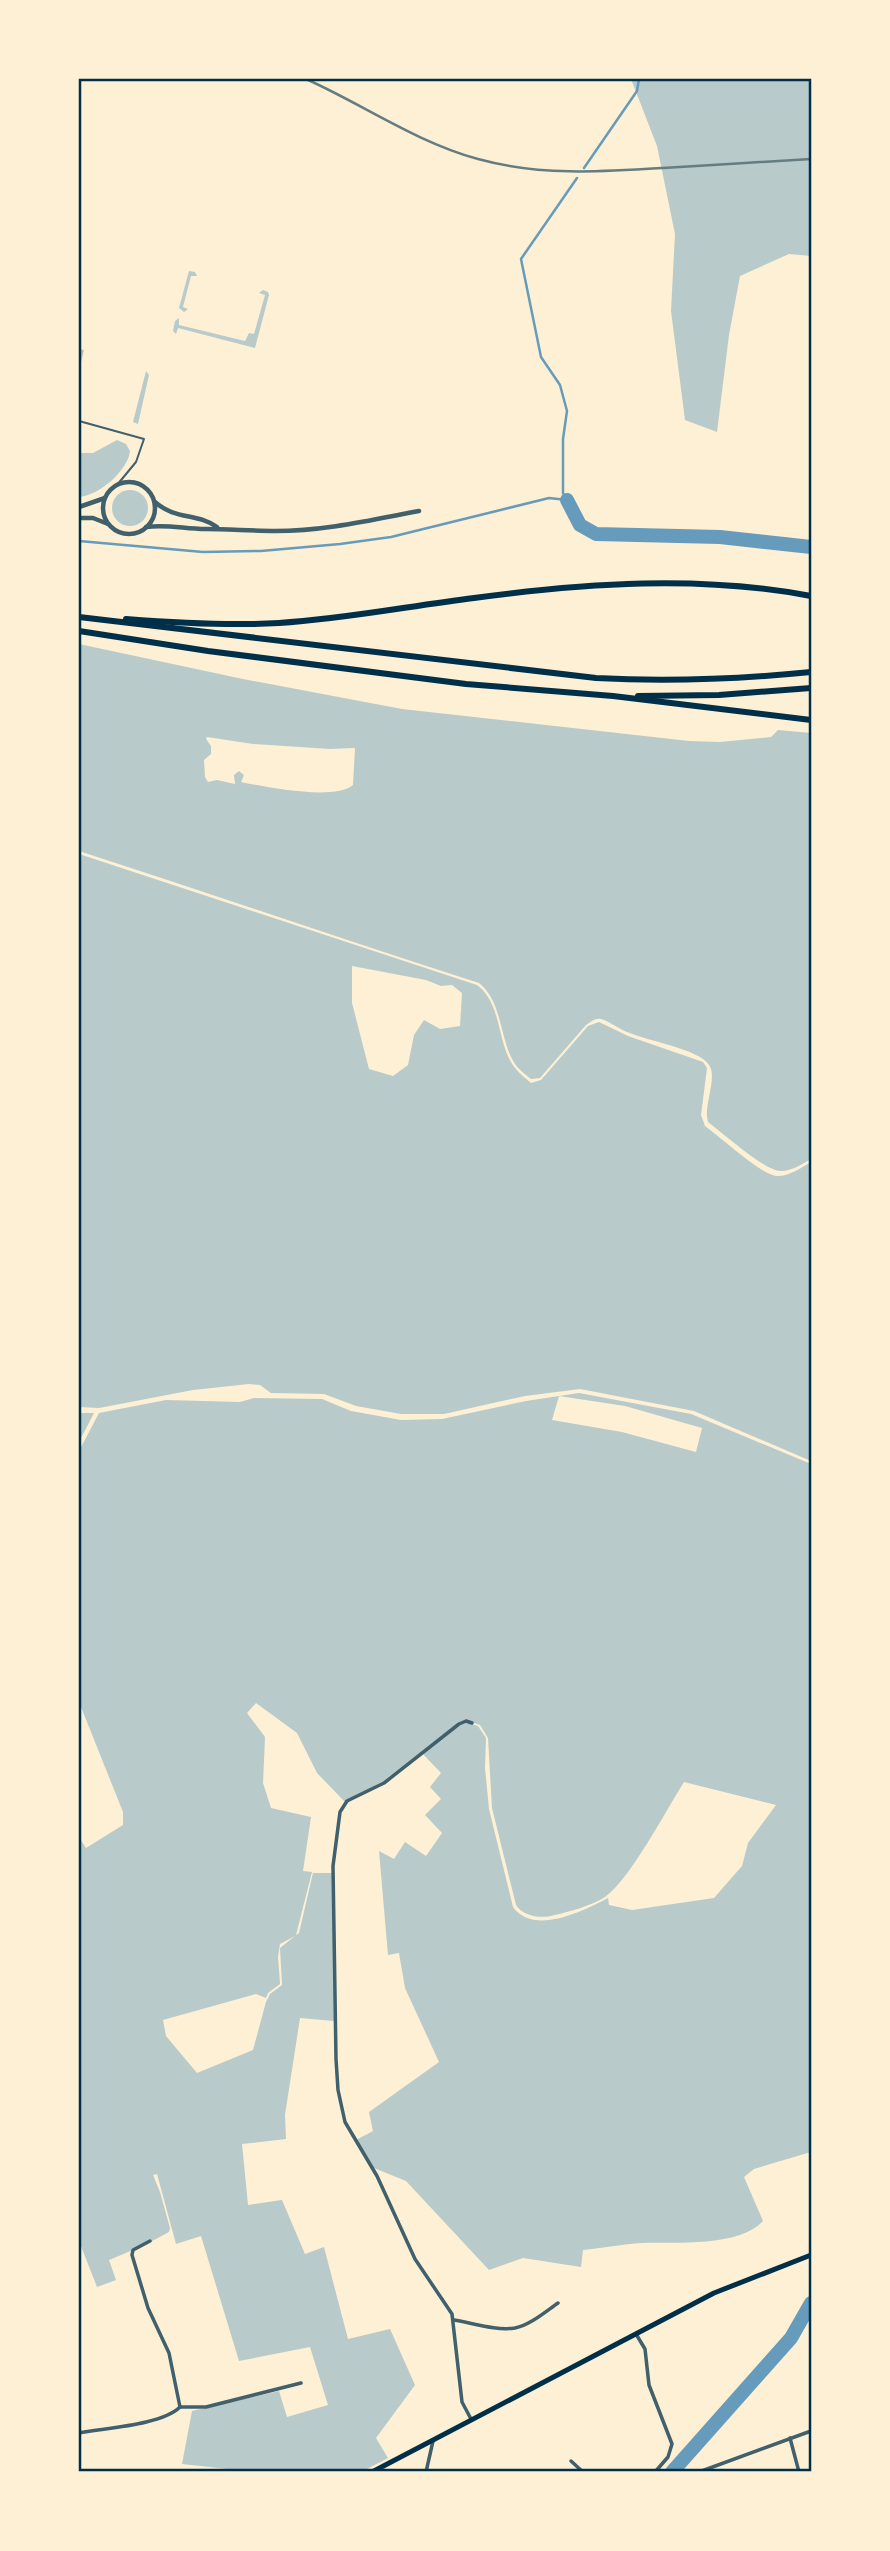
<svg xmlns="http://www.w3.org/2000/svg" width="890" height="2551" viewBox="0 0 890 2551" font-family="'PT Sans',sans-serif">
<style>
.green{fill:#b9caca;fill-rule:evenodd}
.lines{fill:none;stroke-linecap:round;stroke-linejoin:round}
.stream{stroke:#669bbc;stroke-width:2.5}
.river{stroke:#669bbc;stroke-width:14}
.building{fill:#bec0b2}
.service{stroke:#3f606c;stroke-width:2}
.minor{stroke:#3f606c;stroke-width:3.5}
.tertiary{stroke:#3f606c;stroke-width:4.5}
.secondary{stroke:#003049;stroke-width:5}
.motorway{stroke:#003049;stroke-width:6}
.rail{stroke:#657d81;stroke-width:2.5}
.neatline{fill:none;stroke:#003049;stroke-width:2.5}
</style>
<rect width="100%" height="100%" fill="#fdf0d5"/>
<!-- green -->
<g class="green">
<path d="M631,79h180v177l-22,-2 -49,22 -11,59 -12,97 -32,-12 -14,-109 4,-77 -18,-88z"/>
<path d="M189,271l6,1 2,4h-6l-8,31 5,2 -4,3 -5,-4z"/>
<path d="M263,290l5,2 1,3 -14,53 -77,-20 -2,6 -3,-3 2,-10 4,-3v7l66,16 4,-8 5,1 11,-39 -6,-2z"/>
<path d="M146,371l3,4 -11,49 -5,-2z"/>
<path d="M117,440l9,4 4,7c-2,20 -32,45 -51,46v-44h14z"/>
<circle cx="130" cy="508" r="18"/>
<path d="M79,644l164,35 159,30 287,32 31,1 51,-5 7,-7 33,3v426c-9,5 -19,12 -30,12 -15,1 -58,-38 -73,-49 -5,-17 10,-44 1,-57 -10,-16 -61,-24 -79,-32 -10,-3 -19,-11 -29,-14 -6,-1 -10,3 -15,6l-46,53 -9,1c-5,-4 -12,-9 -16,-15 -16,-25 -12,-62 -36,-81 -134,-43 -267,-89 -400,-132zM207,737l46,7 77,5 25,-1 -2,37c-18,16 -88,2 -112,-3l3,-7 -5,-4 -5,4 1,9 -18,-4 -9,2 -3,-5 -1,-17 7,-6v-8l-5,-7z"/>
<path d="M79,854l398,131c24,18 20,53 34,77 5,9 12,14 20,21l10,-3 47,-54 11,-4 29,14 75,26 4,6 -6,47 4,11c14,10 57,49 71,50 12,1 25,-8 35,-14v299l-117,-50 -114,-22 -55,7 -81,18h-43l-45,-8 -32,-12 -53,-1 -11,-8 -11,-1 -56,6 -94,18 -20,-1zM352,966l74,14 15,6 11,-1 10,8 -2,33 -20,3 -16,-9 -10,15 -6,30 -15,11 -24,-7 -17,-66z"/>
<path d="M579,1393l112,21 120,50v688l-57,17 -10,8 19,44c-23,26 -87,21 -121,22 -19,1 -40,5 -59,7l-2,17 -58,-9 -34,12 -83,-89 -32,-13 -18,-28 17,-9 -4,-19 70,-50 -34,-74 -6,-35 -11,2 -9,-104 15,8 11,-17 21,14 16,-23 -17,-18 16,-16 -11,-12 11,-14 -19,-20 43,-31 13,4 8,12 -1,30 4,41 24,98c21,29 70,4 95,-9l1,7 23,5 82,-12 28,-32 6,-23 28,-38 -92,-23c-17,27 -55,99 -79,115 -14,9 -34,14 -50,18 -13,4 -31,2 -39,-10l-24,-97 -4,-70 -8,-13 -15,-5 -7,3 -76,59 -37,20 -28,-29 -20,-40 -41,-30 -9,10 18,24 -2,46 8,25 40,9 -8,54 9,1 -16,63 3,-2 14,-60h19l3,128 -1,20 -34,-3 -15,97 1,24 -44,5 6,61 34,-5 23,54 19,-7 24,92 42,-10 25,56 -39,53 12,20 -27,14h-106l-73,-8 10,-53 87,-20 8,26 41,-12 -18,-58 -71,14 -38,-125 -25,8 -19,-70 -4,1 7,17 10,36 -1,4c-20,11 -40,20 -60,28l7,20 -19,7 -18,-46v-404l7,11 37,-23v-13l-44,-110v-251l20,-38 67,-13 74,2 14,-4 68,1 29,12 50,9 41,-1 84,-18zM559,1396l66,10 77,22 -6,24 -74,-20 -70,-12zM295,1936l-15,12 2,37 -12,9 -4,8 -13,48 -56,23 -31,-37 -3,-16 93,-26 10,4 2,-5 12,-9 -2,-27 2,-13z"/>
<path d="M79,1413h15l-15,29z"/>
</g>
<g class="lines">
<!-- stream -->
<g class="stream">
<path d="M584,168l53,-77 2,-12"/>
<path d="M79,541l124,11 58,-1 79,-7 51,-7 158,-39 18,2 -4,-7v-54l4,-28 -7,-26 -19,-28 -20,-98 56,-81"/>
</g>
<!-- river -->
<g class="river">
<path d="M567,500l13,25 16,9 124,3 91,10"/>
<path d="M672,2472l119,-134 20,-35"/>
</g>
</g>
<!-- building -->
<path class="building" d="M79,349l5,1 -4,16h-1z"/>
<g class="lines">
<!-- service -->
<path class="service" d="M79,421l65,18 -8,23 -19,23"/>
<!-- minor -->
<g class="minor">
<path d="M150,2241l-17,9 -1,5 16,53 21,45 11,54"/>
<path d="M454,2320c19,3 42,11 61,8 15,-3 30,-16 43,-25"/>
<path d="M636,2334l9,15 4,36 23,59 -4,13 -13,15"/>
<path d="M471,2419l-9,-17 -10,-88 -37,-55 -38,-83 -32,-54 -7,-32 -2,-31 -3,-193 7,-54 7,-11 37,-18 75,-59 7,-3 6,2"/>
<path d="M79,2433c25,-5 83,-8 101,-26h26l95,-24"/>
<path d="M790,2438l9,34"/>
<path d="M571,2461l12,11"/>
<path d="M426,2472l7,-31"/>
<path d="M699,2472l112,-41"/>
</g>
<!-- tertiary -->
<g class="tertiary">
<circle cx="129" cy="508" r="26"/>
<path d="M155,502c20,18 43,11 62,25"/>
<path d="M79,507l26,-9"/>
<path d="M79,518h14l15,6"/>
<path d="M146,527c21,-3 39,2 59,2 23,0 47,2 70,2 49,0 96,-11 144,-20"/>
</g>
<!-- secondary -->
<path class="secondary" d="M372,2472l342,-179 97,-38"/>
<!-- motorway -->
<g class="motorway">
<path d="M79,617l517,61c72,4 144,1 215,-6"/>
<path d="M126,619c51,4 103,7 153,4 66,-4 130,-17 195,-25 111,-15 226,-23 337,-2"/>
<path d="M79,631l129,20 258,33 147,12 198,24"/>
<path d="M638,696l81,-1 92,-7"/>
</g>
<!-- rail -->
<path class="rail" d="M306,79c58,26 110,63 172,80 62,17 122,13 185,9 49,-3 99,-6 148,-9"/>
</g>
<!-- border -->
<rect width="890" height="2551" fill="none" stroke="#fdf0d5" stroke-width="161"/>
<rect x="80" y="80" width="730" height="2390" class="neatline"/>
</svg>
